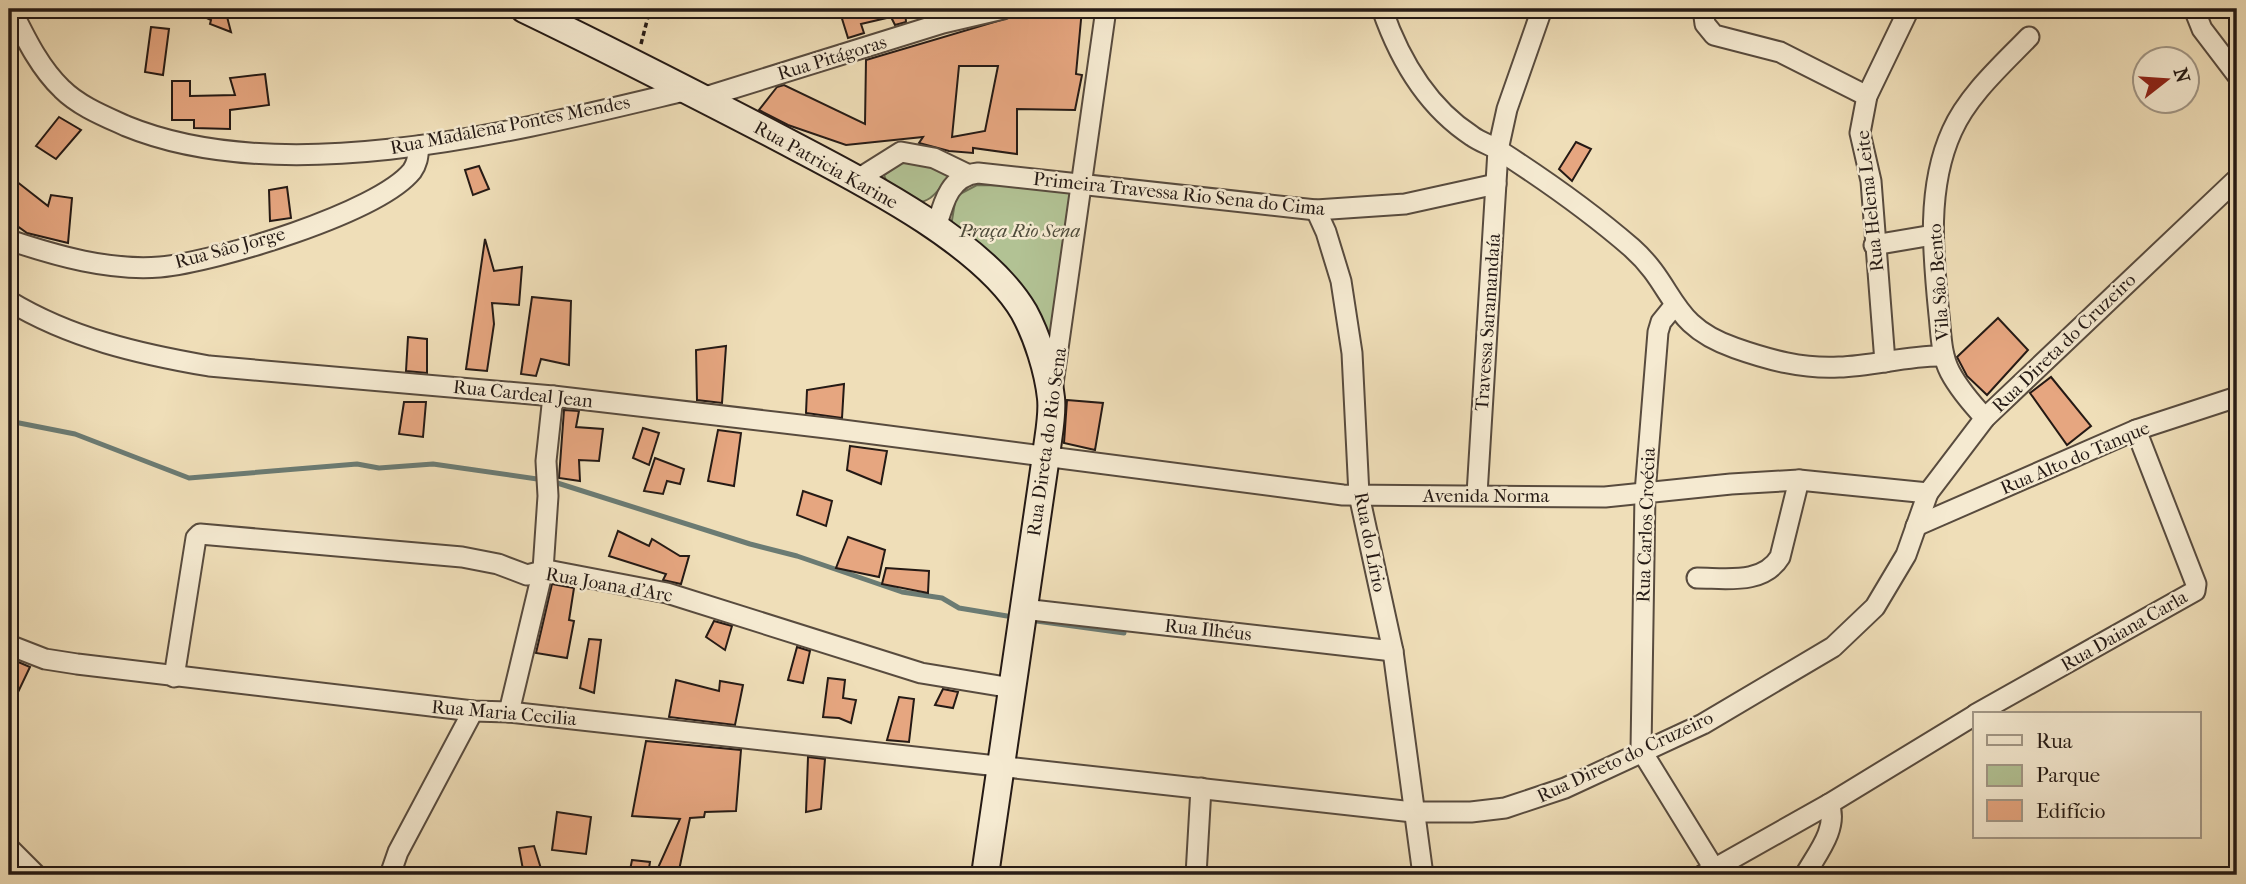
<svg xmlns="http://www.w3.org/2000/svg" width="2246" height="884" viewBox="0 0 2246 884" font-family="'IM FELL French Canon',serif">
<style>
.green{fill:#b2c294;stroke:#6c6e54;stroke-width:2}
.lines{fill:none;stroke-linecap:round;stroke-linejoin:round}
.stream{stroke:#6b7b73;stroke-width:5}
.building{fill:#e6a680;stroke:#251a15;stroke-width:2;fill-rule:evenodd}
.street-casing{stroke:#584b3e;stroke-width:23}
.secondary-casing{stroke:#251a15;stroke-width:30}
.path{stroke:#251a15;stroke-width:3.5;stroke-dasharray:5 3.5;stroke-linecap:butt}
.street{stroke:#f5ead1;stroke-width:19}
.secondary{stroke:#f5ead1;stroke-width:26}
.labels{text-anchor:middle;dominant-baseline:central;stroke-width:5;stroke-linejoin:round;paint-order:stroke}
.street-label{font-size:19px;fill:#251a15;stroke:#f5ead1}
.park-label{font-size:19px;font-style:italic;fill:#4f4c3b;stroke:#f5ead1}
</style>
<rect width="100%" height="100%" fill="#efdeb8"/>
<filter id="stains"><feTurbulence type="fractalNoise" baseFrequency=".00286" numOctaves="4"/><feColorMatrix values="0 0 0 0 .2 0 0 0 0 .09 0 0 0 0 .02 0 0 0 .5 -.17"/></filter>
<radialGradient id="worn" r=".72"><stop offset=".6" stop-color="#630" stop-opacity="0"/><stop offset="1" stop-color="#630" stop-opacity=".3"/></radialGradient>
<!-- green -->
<g class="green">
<path d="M906,160l46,11c-13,20 -26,42 -51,25 -10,-7 -13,-10 -17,-21z"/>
<path d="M977,185l94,2 -17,157 -103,-118 5,-30z"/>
</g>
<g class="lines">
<!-- stream -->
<g class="stream">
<path d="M9,421l66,13 114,44 168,-14 22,4 54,-4 111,16"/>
<path d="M551,481l199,63 47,12 105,36 40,6 17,10 48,8"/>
<path d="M1029,620l95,13"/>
</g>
</g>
<!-- building -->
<g class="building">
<path d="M188,9h37l6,23 -21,-8 1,-4z"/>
<path d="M839,9h66l1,13 -11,3 -4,-8 -30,7 3,9 -16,5z"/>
<path d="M1038,9h44l-6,65 6,1 -7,35 -58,-1v45l-44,-6v5l-24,-2 -30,-8 4,-6 -77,8 -58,-20 -29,-15 18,-23 7,-2 81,39 1,-64zM959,66h39l-13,65 -33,6z"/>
<path d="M151,27l18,2 -6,46 -18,-3z"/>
<path d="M265,74l4,31 -39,5v19l-36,-1v-8h-22v-39h18v15l45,-1 -5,-17z"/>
<path d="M59,117l22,13 -25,29 -20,-13z"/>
<path d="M1576,142l15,7 -19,32 -13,-12z"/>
<path d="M479,166l10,23 -16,6 -8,-25z"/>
<path d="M16,181l32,25 3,-11 21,3 -4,45 -41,-10 -18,-13v-19z"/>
<path d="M287,187l4,31 -21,3 -1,-31z"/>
<path d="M485,239l9,32 28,-4 -3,38 -27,-2 2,21 -7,47 -21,-2z"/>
<path d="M532,297l39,4 -2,64 -28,-6 -5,17 -15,-2z"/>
<path d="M1998,318l30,32 -41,45 -20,-19 -10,-19z"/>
<path d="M408,337l19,2v34l-21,-2z"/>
<path d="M726,346l-4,57 -25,-3 -1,-50z"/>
<path d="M2051,377l40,49 -24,19 -37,-52z"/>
<path d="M844,384l-2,34 -36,-5 1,-23z"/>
<path d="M1067,400l36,3 -8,47 -31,-7z"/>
<path d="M404,402h22l-3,35 -24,-3z"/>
<path d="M564,410l15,1 -3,16 27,2 -4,32 -20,-1 1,21 -21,-3z"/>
<path d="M643,428l16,5 -10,32 -16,-7z"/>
<path d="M718,430l23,3 -7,53 -26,-5z"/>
<path d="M850,446l37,5 -6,33 -34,-14z"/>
<path d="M655,458l29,11 -4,15 -13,-3 -4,13 -19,-3z"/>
<path d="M803,491l29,10 -6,25 -29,-11z"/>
<path d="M618,531l31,15 3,-7 28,17h9l-8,28 -18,-4 3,-6 -57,-18z"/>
<path d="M848,537l37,13 -6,27 -43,-9z"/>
<path d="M886,568l43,3 -1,22 -46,-9z"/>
<path d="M552,584l22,4 -5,32 5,1 -7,37 -31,-5z"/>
<path d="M714,621l18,5 -7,24 -19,-13z"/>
<path d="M589,639l12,1 -7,53 -14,-5z"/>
<path d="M797,647l13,4 -7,32 -15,-3z"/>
<path d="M9,658l21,9 -21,44z"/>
<path d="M828,678l17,2 -2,18 13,2 -5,23 -12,-5 -16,-1z"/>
<path d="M676,680l43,11 1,-10 23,4 -8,40 -66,-8z"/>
<path d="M943,689l15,3 -5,16 -18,-3z"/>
<path d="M899,697l15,2 -5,43 -22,-2z"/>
<path d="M646,741l95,9 -5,61 -31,1 -1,5 -14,1 -12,57 -21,-5 23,-51 -48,-3z"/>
<path d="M808,757l17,2 -4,50 -15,3z"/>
<path d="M557,812l34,5 -5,37 -34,-4z"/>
<path d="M534,846l9,29h-19l-5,-27z"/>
<path d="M632,860l18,2 -2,13h-19z"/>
</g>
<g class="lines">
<defs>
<g id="street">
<path d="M11,9c14,28 28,58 51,80 17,17 42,27 64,37 161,66 398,3 562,-36"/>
<path d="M1382,9c17,49 44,97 90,127 8,6 19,9 28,15 42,27 94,64 132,97 45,40 36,77 103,100 34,12 68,21 104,19 35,-1 69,-12 105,-11"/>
<path d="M1703,9l2,15 9,11 66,17 87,44"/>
<path d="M2194,9l8,20 35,46"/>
<path d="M702,98l241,-75 60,-14"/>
<path d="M858,179l43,-27 33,6 33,16"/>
<path d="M1316,210l10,22 15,49 11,72 7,142 34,156 30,224"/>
<path d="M936,228c7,-24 13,-52 42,-55l338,37 89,-6 91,-20"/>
<path d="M9,240c48,16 100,31 151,27 55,-5 218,-54 252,-96 6,-8 6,-16 7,-25"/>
<path d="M1874,245l59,-10"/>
<path d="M9,301c61,37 130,53 200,65l344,30 282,33 508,66 262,2 126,-13 68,-4 129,13"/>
<path d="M1674,306l-13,16 -3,10 -13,161 -4,257 77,125"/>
<path d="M1885,362l-14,-181 -11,-48 7,-37 42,-87"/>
<path d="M1053,384l53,-375"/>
<path d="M1985,418c-13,-14 -26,-29 -35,-46 -9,-17 -9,-39 -11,-57 -6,-60 -13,-127 13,-184 16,-36 50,-66 77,-94"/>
<path d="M1477,494l21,-344 9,-41 35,-100"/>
<path d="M1916,526l220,-96 101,-33"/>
<path d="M1697,578c29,0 66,7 83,-21l19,-77"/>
<path d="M1023,609l370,42"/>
<path d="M9,645l36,14 32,5 396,47 36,1 904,100h58l34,-4 60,-20 138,-64 130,-77 42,-40 31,-52 22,-62 57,-75 252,-239"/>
<path d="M174,677l22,-139 4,-4 262,23 36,7 29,11 20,-5 120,23 254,80 91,15"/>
<path d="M509,712l34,-142 5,-74 -2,-35 7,-65"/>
<path d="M1976,714l219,-123 1,-7 -60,-154"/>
<path d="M9,848l27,27"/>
<path d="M390,875l8,-23 75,-141"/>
<path d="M1196,875l5,-87"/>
<path d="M1703,875l126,-71 146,-89"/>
<path d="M1805,875c11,-20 34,-47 24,-71"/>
</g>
<path id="secondary" d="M524,9c83,40 165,82 246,124 75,40 211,105 254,179 13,24 24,58 27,86 2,18 -3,39 -5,58l-61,419"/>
</defs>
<!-- street casing -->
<use href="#street" class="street-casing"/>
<!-- secondary casing -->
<use href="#secondary" class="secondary-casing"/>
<!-- path -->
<path class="path" d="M641,44l9,-35"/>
<!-- street -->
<use href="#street" class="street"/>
<!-- secondary -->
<use href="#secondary" class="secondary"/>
</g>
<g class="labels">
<!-- street labels -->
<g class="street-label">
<text transform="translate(832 58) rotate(-17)">Rua Pitágoras</text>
<text transform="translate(510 125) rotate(-11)">Rua Madalena Pontes Mendes</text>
<text transform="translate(826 165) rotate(29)">Rua Patricia Karine</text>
<text transform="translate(1179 194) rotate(6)">Primeira Travessa Rio Sena do Cima</text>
<text transform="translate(1870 201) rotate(-96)">Rua Helena Leite</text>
<text transform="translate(230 248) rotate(-15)">Rua Sâo Jorge</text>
<text transform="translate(1939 282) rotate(-94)">Vila Sâo Bento</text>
<text transform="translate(1488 322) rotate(-86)">Travessa Saramandaía</text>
<text transform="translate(2064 343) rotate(-44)">Rua Direta do Cruzeiro</text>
<text transform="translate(523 394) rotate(6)">Rua Cardeal Jean</text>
<text transform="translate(1047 442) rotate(-82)">Rua Direta do Rio Sena</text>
<text transform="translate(2075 458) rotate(-23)">Rua Alto do Tanque</text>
<text x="1486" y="496">Avenida Norma</text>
<text transform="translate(1646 525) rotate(-88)">Rua Carlos Croécia</text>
<text transform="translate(1370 542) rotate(79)">Rua do Lírio</text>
<text transform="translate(609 585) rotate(10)">Rua Joana d'Arc</text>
<text transform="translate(1208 630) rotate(6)">Rua Ilhéus</text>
<text transform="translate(2124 631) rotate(-30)">Rua Daiana Carla</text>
<text transform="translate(504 713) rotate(5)">Rua Maria Cecilia</text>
<text transform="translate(1625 757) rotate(-25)">Rua Direto do Cruzeiro</text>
</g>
<!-- park labels -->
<g class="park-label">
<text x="1020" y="231">Praça Rio Sena</text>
</g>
</g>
<!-- margin -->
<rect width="2246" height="884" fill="none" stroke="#efdeb8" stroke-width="35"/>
<rect x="10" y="10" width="2225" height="863" fill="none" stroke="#251a15" stroke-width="3.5"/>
<rect x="18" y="18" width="2211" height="849" fill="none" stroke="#251a15" stroke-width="2"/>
<!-- legend -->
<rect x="1973" y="712" width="228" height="126" fill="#f5ead1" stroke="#a29786" stroke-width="2"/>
<rect x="1987" y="735" width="35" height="10" fill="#f5ead1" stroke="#a29786" stroke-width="2"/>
<text x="2036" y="748" font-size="21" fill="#251a15">Rua</text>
<rect x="1987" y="765" width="35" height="21" fill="#b2c294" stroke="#a29786" stroke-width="2"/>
<text x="2036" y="782" font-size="21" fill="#251a15">Parque</text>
<rect x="1987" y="800" width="35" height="21" fill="#e6a680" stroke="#a29786" stroke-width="2"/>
<text x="2036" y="818" font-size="21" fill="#251a15">Edifício</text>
<!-- north arrow -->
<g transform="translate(2166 80) rotate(73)"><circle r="33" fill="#f5ead1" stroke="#a29786" stroke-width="2"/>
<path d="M0-5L12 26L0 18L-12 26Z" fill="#8f2418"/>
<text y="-10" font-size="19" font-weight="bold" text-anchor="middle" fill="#251a15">N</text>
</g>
<rect width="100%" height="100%" filter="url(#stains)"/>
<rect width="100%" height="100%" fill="url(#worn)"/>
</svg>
